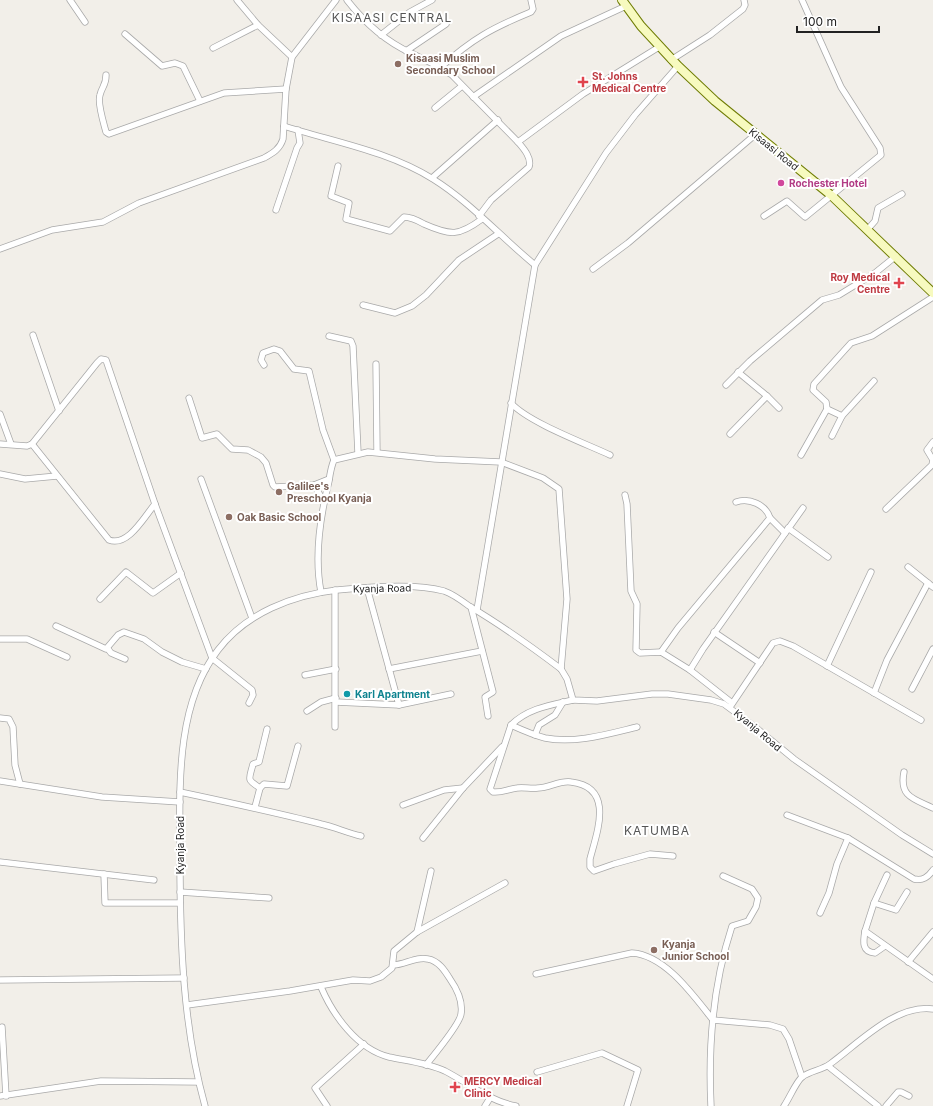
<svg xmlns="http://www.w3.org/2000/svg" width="933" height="1106" viewBox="0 0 933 1106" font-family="Inter,sans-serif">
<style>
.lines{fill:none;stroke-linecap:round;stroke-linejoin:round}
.street-casing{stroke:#a9a9a9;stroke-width:7}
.secondary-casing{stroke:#707d05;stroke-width:10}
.street{stroke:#fff;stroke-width:5.5}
.secondary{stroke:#f7fabf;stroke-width:8}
.education-dot{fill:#8d6e63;stroke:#fff;stroke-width:1.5}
.health-dot{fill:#e0444e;stroke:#fff;stroke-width:1.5}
.hotel-dot{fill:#d1479c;stroke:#fff;stroke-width:1.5}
.culture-dot{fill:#0f9aa8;stroke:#fff;stroke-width:1.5}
.labels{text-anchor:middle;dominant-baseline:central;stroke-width:4;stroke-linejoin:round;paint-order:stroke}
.education-label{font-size:10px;font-weight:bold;fill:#785e54;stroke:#fff;text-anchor:start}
.health-label{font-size:10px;font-weight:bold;fill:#be3a42;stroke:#fff;text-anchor:start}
.street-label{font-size:10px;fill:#222;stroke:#fff}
.hotel-label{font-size:10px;font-weight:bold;fill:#b23c85;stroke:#fff;text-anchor:start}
.culture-label{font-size:10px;font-weight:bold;fill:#0d838f;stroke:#fff;text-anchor:start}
.quarter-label{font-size:12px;letter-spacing:1px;fill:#555;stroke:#fff}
</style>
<rect width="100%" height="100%" fill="#f2efe9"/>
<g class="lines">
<defs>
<g id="street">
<path d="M70,0l15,22"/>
<path d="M237,0l21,25 34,32"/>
<path d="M347,0c17,22 38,41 64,53 14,7 28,13 41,22l66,67 65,-48 76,-47"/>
<path d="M125,34l37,32 13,-3 8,3 17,35"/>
<path d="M381,35l29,-23 22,-12"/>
<path d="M213,48l45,-23"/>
<path d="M406,51l40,-27"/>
<path d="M671,60l39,-25 33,-26 2,-4 -1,-5"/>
<path d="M441,67c31,-28 51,-39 90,-55l2,-3 -2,-9"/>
<path d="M106,75c0,11 -4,11 -6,20 -3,8 4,29 6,37l3,2 115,-41 62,-4"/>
<path d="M473,97l88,-61 65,-30"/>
<path d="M435,108l27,-22"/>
<path d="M284,126c50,16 104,25 149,53 37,23 68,58 102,86"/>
<path d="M338,166l-7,30 18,7 -3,16 44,12 14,-14c7,0 13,3 20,7 27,12 35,12 58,-5"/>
<path d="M432,178l66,-58"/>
<path d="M276,210l21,-62 3,-5 -2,-13"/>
<path d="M479,216l12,-16 38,-33c3,-9 -5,-18 -11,-25"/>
<path d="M764,216l23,-15 18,16 76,-62 -1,-7 -39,-61 -39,-87"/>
<path d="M867,230l8,-9 3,-13 24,-14"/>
<path d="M0,249l52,-19 51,-8 36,-19 125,-45c9,-5 16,-9 19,-19l3,-50 6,-32 44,-57"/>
<path d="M593,269l35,-26 128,-109"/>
<path d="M363,305l32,8 17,-7 14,-11 33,-35 39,-26"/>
<path d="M33,335l26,76"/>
<path d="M329,336l22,5 2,5 5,107"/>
<path d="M376,364l1,88"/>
<path d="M264,365l-3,-5 2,-7 11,-4 6,2 14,18 15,2 14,59 11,30"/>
<path d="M738,372l29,24 12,12"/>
<path d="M726,385l24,-24 72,-61 17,-5 36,-22 21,-17"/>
<path d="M189,398l13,40 15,-4 15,15 16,1 13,7 5,6 7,22 2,2 39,-2 15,-6"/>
<path d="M511,403c17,19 73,40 99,52"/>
<path d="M827,409l15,7"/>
<path d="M0,414l11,30"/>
<path d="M730,434l37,-38"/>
<path d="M832,436l10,-20 32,-35"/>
<path d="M0,444l27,2 5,-2 65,-81 4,-4 5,1 49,144 57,154 40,32 1,5 -4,8"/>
<path d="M32,444l77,96c19,7 35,-23 46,-36"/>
<path d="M801,455l26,-46 -1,-7 -13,-12 1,-6 37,-41 21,-7 61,-39"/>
<path d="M0,474l25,5 32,-3"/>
<path d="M201,479l51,139"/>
<path d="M314,485l10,17"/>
<path d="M625,495l2,9 4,87 6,13 -1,46 4,3 21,-1 29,18 42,33"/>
<path d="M886,509l46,-44 1,-5 -6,-10 6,-8"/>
<path d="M770,518l15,15"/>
<path d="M788,528l40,29"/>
<path d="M908,567l25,20"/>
<path d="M367,588l32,117"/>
<path d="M335,590v137"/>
<path d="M321,592c-7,-36 -1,-75 8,-111 1,-7 2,-14 5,-21l34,-8 67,7 66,3 42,16 16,11 8,110 -6,70"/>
<path d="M100,599l26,-27 27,21 28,-20"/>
<path d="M471,607l22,85 -8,5 3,19"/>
<path d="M477,610l58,-345 71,-112 29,-38 43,-49"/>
<path d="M56,626l50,23 12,-14 6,-3 20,7 18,13 20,10 24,7"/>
<path d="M714,632l46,31"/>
<path d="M0,639h27l40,18"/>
<path d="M108,649l3,4 14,6"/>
<path d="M661,652l17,-24 92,-110c-4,-13 -21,-21 -34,-16"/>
<path d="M827,666l44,-94"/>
<path d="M389,669l93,-18"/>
<path d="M690,670l13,-21 100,-141"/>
<path d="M305,675l31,-6"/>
<path d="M912,689l21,-40"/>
<path d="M874,693l13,-33 41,-77"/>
<path d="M573,700c-22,5 -45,8 -62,25l-21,64 3,3c9,1 15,-3 24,-4 7,-1 14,1 21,0 11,0 22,-8 33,-6 44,5 26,50 19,77v8l4,4 20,-7 36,-10 23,2"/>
<path d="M336,702l63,3 52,-11"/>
<path d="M730,707l43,-64 7,-2 13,5 128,74"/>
<path d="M307,711l14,-9 15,-4"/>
<path d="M0,718l9,1 4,8 2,38 5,19"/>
<path d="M511,725c11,5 22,10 34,13 30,6 63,-4 92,-11"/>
<path d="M535,735l4,-10 16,-10 8,-13"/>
<path d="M904,772c-5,25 10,27 29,36"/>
<path d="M0,781l102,16 78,5"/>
<path d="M260,788l4,-4 23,2 11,-40"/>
<path d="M180,792c47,10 94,20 141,32 14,3 26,9 40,12"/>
<path d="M403,805l41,-15 19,-2"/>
<path d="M255,807l5,-19c-14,-9 -11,-8 -7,-24l6,-2 8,-33"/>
<path d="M787,815l61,23 66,41c9,2 14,-2 19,-9"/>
<path d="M423,838l40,-50 39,-41"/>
<path d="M0,862l154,18"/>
<path d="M104,874l1,29h75"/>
<path d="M887,875l-13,28 -9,28 68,48"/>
<path d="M180,892l89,6"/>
<path d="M874,903l22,7 11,-18"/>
<path d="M820,913l9,-20 8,-29 11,-26"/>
<path d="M865,931c-2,11 -3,21 10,22l10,-7"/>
<path d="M417,932l14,-61"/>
<path d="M908,962l25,-30"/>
<path d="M393,965c12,0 23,-9 35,-6 11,2 17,12 22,20 7,10 13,23 11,35 -1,10 -27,41 -35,51"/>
<path d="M536,974l96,-21c33,2 61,42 81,67l57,5 13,4 6,10 13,38"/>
<path d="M0,980l184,-2"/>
<path d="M321,987c12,28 36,62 68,70 19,4 39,6 56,14 25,13 44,30 71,35"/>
<path d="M187,1005l103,-14 63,-11 17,1 11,-4 11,-9 2,-17 23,-19 88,-49"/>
<path d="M2,1027l4,69"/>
<path d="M828,1066l50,40"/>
<path d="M537,1072l65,-19 36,17 -11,36"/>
<path d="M0,1096l101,-15 97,1"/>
<path d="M205,1106c-22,-79 -25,-164 -25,-246 0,-68 -6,-153 38,-210 28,-37 75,-55 119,-60 28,-3 80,-7 107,1 9,3 17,9 25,15 32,19 63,41 92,63l6,10 6,21 24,1 55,-7h16l43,6 13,4 31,23 39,32 108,76 31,19"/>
<path d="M327,1106l-12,-18 49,-44"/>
<path d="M485,1106l5,-8"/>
<path d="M711,1106c-3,-61 2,-122 21,-180l16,-5 8,-14 2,-9 -6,-9 -29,-13"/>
<path d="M784,1106c5,-7 12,-24 18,-29 8,-6 20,-7 28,-13 28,-20 65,-60 103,-55"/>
<path d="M886,1106l12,-14h3l8,4"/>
</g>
<path id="secondary" d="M622,0l19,26 37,40 37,35 117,95 101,97"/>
</defs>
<!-- street casing -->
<use href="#street" class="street-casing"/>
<!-- secondary casing -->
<use href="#secondary" class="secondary-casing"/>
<!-- street -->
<use href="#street" class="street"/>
<!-- secondary -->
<use href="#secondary" class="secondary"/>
</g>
<!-- markers -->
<g class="education-dot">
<circle cx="398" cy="64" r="4"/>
<circle cx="279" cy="492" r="4"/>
<circle cx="229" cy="517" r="4"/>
<circle cx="654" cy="950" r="4"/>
</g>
<g class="health-dot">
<path d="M581 76h4v4h4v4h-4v4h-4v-4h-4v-4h4z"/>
<path d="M897 277h4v4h4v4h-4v4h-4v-4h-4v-4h4z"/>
<path d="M453 1081h4v4h4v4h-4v4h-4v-4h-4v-4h4z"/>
</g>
<circle class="hotel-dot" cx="781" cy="183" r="4"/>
<circle class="culture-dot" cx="347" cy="694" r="4"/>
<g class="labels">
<!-- education labels -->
<g class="education-label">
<text x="406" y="58">Kisaasi Muslim<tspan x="406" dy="12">Secondary School</tspan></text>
<text x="287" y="486">Galilee's<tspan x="287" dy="12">Preschool Kyanja</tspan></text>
<text x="237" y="517">Oak Basic School</text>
<text x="662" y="944">Kyanja<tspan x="662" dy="12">Junior School</tspan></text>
</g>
<!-- health labels -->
<g class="health-label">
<text x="592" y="76">St. Johns<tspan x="592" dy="12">Medical Centre</tspan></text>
<text x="890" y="277" text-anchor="end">Roy Medical<tspan x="890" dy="12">Centre</tspan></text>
<text x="464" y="1081">MERCY Medical<tspan x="464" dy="12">Clinic</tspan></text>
</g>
<!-- street labels -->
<g class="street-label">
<text transform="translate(774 149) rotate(39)">Kisaasi Road</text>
<text transform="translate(382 588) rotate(-1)">Kyanja Road</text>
<text transform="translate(758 730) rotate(40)">Kyanja Road</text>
<text transform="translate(180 845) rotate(-90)">Kyanja Road</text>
</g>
<!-- hotel labels -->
<g class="hotel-label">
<text x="789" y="183">Rochester Hotel</text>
</g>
<!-- culture labels -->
<g class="culture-label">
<text x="355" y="694">Karl Apartment</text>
</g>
<!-- quarter labels -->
<g class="quarter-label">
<text x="392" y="17">KISAASI CENTRAL</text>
<text x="657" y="830">KATUMBA</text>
</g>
</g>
<!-- scale -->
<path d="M797 26v6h82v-6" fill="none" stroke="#222222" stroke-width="2"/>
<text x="803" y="26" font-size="12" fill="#222222" stroke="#ffffff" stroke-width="3" paint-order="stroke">100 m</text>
</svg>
